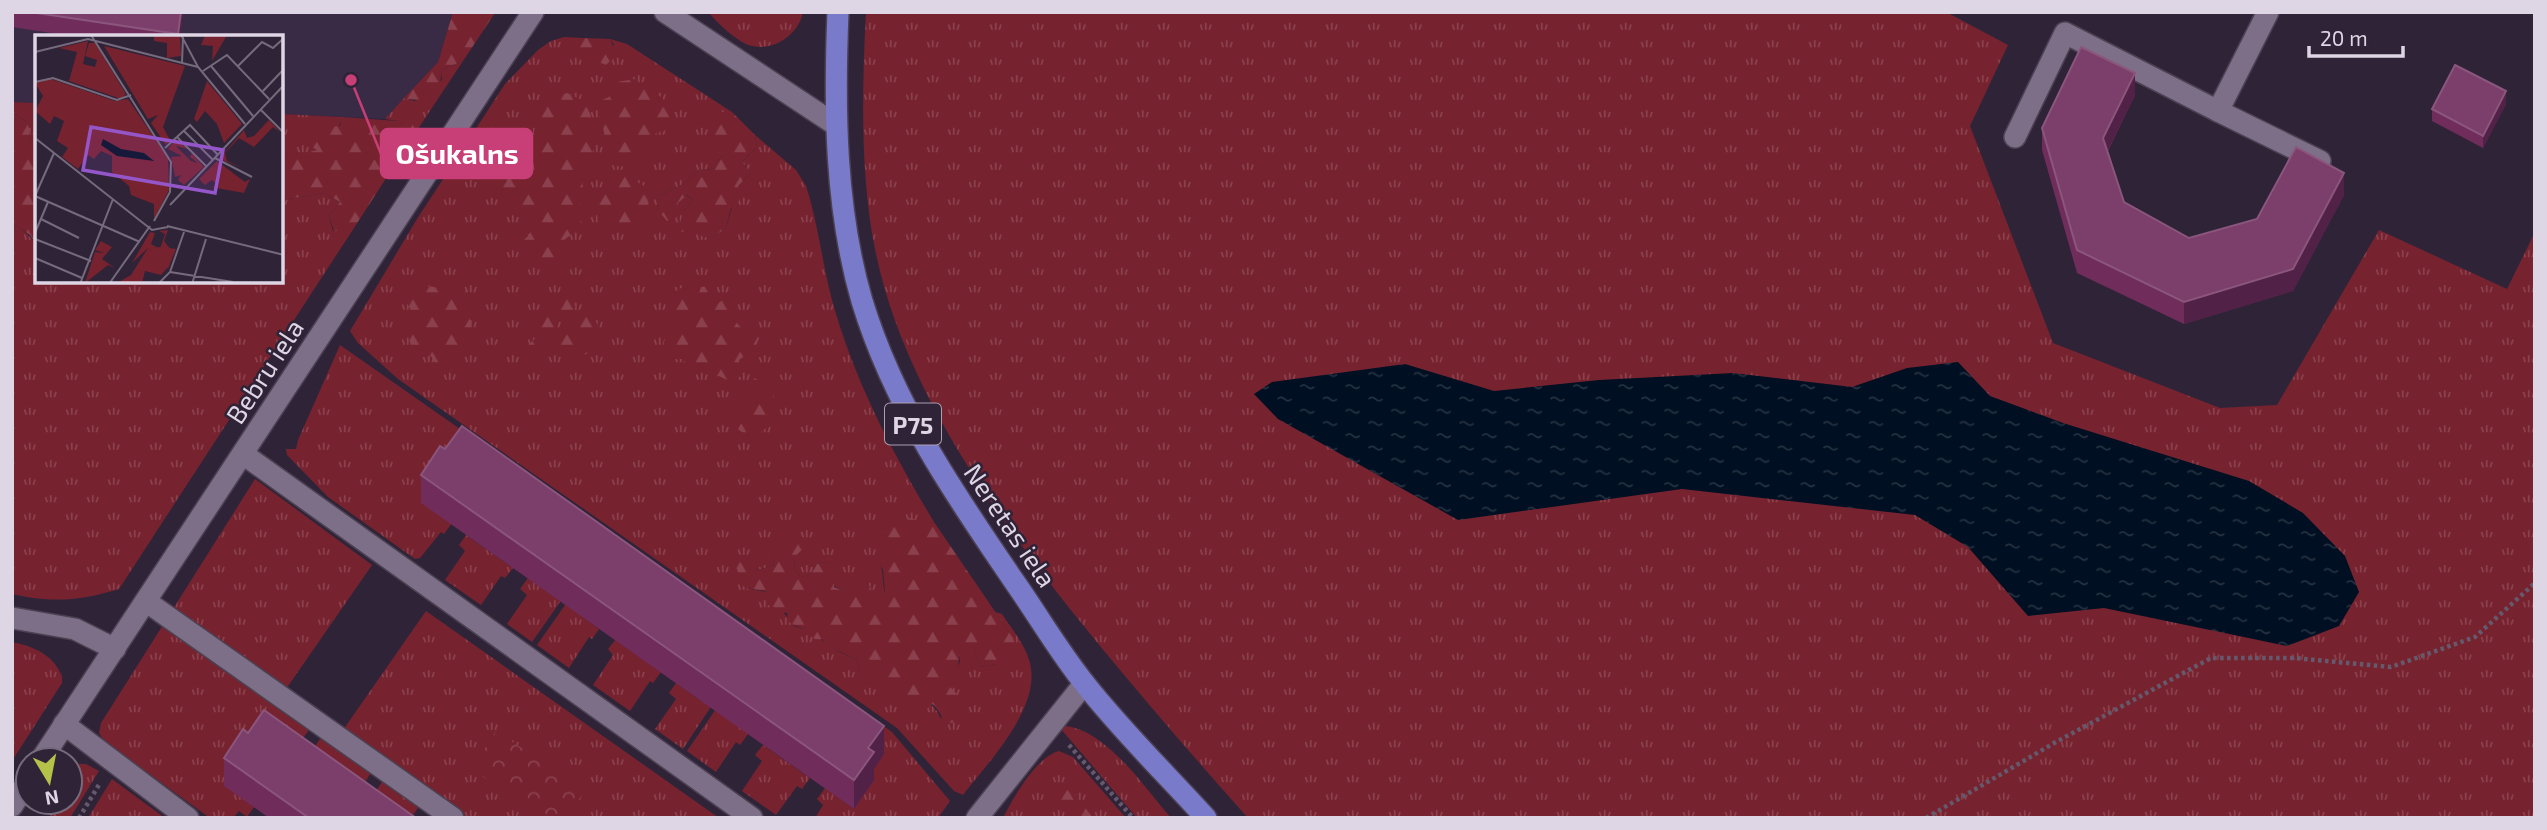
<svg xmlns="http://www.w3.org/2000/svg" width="2547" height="830" viewBox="0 0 2547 830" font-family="'Exo 2',sans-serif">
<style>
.built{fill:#392a45}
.grass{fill:url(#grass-tufts)}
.forest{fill:url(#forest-firs)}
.park{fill:url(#park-crowns)}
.water{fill:url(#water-ripples)}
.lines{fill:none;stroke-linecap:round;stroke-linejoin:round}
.minor-casing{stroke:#4b4152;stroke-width:24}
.major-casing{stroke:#4b4152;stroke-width:24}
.path{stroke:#655a6d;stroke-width:4.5;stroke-dasharray:3.5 3.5;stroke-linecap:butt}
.minor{stroke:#7d6f88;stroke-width:21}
.major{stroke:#7a7acb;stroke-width:21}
.wall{fill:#702c5b}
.shaded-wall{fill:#512147}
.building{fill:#7c3e6a;stroke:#8b567d;stroke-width:2}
.labels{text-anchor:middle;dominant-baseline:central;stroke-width:5;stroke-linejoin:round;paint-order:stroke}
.shield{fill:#2f2338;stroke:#aaa0b0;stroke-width:2}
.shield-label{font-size:24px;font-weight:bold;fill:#ded6e4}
.street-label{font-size:26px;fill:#ded6e4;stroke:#2f2338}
.inset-road{fill:none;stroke:#756b7d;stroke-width:2}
.view{fill:#9456c8;fill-opacity:0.15;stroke:#9456c8;stroke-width:3.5}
.inset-edge{fill:none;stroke:#ded6e4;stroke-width:3.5}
.leader{fill:none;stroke:#c83e76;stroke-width:2.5}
.callout-dot{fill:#c83e76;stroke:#2f2338;stroke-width:2.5}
.callout{fill:#c83e76;stroke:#c83e76;stroke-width:2.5}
.callout-label{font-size:28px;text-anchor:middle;font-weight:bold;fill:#fff}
</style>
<defs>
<pattern id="grass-tufts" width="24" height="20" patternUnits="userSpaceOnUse" patternTransform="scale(1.75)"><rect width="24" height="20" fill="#77222f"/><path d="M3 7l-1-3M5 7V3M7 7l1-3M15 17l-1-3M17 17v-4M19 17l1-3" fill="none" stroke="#8a414d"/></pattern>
<pattern id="forest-firs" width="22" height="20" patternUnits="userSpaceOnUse" patternTransform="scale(1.75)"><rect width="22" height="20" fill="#77222f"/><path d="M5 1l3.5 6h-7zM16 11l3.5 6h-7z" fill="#8a414d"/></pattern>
<pattern id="park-crowns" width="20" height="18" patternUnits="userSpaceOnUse" patternTransform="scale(1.75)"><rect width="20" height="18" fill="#77222f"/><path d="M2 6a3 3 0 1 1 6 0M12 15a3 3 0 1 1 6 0" fill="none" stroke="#8a414d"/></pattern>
<pattern id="water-ripples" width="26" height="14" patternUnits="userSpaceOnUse" patternTransform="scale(1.75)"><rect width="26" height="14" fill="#000f21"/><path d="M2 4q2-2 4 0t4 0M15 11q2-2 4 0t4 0" fill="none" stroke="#253141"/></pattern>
</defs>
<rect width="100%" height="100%" fill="#2f2338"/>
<!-- built -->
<path class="built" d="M12,12h441l-15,50 -53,57 -103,-5v-77h-245v66l-25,-1z"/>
<!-- grass -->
<g class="grass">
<path d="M708,12h95c-5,26 -37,44 -61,30 -13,-8 -24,-19 -34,-30z"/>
<path d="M866,12h1080l62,33 -38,81 83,217 167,65 57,-3 102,-175 128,59 28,-57v586h-1287c-51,-57 -100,-114 -148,-172 -91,-111 -197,-253 -225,-397 -15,-73 -13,-162 -9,-237z"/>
<path d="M564,37l19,1c-9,12 -5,18 4,28h7l20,-21 -4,-6 17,5 105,68h-15l6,42 -10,15 -14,1 -16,14 -24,12 -2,14 21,-7 8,-8 7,5 -9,11c8,13 12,25 28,27l14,-10 12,-42 13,-13 -9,-11 15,-15 -2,-12 41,35 10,16c12,37 16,76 26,114 22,80 60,152 102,222 -19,4 -44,24 -55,39 5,11 3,21 6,33l-10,6 -8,-19 -26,9 -7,-4v-15l-3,-7 -7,-2 -7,2c-4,8 -7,13 -17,12l-5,-6 -1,-13 -17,-2 -5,11 -14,4 -3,-2 -9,20 20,4c9,17 19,18 28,34l13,4 31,21 19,9 3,12 16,2c7,12 11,19 26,20 15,16 28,-2 39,25l7,-34 12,-23 -1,-9h16l6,14 15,-3 15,-29 -16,-23 7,2c9,14 22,29 27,46 15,45 -40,101 -66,135l-9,-4 -57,-63 -499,-349 -40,-36 -8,-12 67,-112 88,-135 33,-34 13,-9z"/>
<path d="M463,61l-47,71 -4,-9 -14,2v-4l-13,-2 19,-21 11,3 27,-21 -1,-10z"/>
<path d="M12,102l25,1v45l-6,-2 -3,-24 -16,-9z"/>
<path d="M282,114l60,3c-2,13 -19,33 -33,36 -9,1 -17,0 -27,3z"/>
<path d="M324,193l16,9 -11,14 4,15h19l-233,358c-39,12 -67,14 -107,5v-368l3,-1c28,18 22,26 22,57h245v-82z"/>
<path d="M340,345l160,112 -56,77 -3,-2 -21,26 -5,1 -87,-62 -41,-42 -1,-6h10l2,-9z"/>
<path d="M255,479l117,86 -86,124 -113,-80z"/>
<path d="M466,535l47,33 -8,10 -4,-2 -20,29 -36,-25 20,-29 -6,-6z"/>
<path d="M528,578l24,17 20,-10 -40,57 -25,-18 20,-29 -7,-6z"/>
<path d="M577,588l-2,23 24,18 -7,10 -3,-2 -20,31 -32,-23z"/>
<path d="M426,611l293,207h-251l-125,-88z"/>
<path d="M163,625l148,102 -64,90 -8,-6 -6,7h-23l-105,-76 -6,-9 2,-10z"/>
<path d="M615,640l46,32 -8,11 -3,-2 -20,30 -37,-26 20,-30 -5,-6z"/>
<path d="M12,642c23,5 40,12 50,34v7l-50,78z"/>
<path d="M676,683l25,18 12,-18 9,7 -39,59 -28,-20 21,-30 -7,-6z"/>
<path d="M727,693l21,41 -8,11 -4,-3 -20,30 -29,-21z"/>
<path d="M870,717l22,15 58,69 -12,17h-123l8,-13 -6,-6 8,-11 29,21z"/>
<path d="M1066,726c42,6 78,61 105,92h-34l-77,-90z"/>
<path d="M322,736l50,35 -19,30 -51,-36z"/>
<path d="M763,745l47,33 -8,11 -5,-3 -21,29 -34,-24 20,-30 -7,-6z"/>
<path d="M1059,751l14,6 53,61h-123c10,-20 33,-61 56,-67z"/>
<path d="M76,764h10l13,7 -29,47h-19l-4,-16h23v-36z"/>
<path d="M112,779l53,39h-77z"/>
<path d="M384,779l36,26 -9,13 -47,-9z"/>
</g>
<!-- forest -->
<g class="forest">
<path d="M453,12l42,1 -32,48 -22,9c2,24 -15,34 -37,28l34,-36z"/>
<path d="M583,38l27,1 5,12 -3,8 -6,6 -7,-3 -5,4 -7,1 -9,-11v-11z"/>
<path d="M636,79l9,11c17,4 22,12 30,27l-5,12 -14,4 -11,20 -18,14 -17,-2c-6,-19 -4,-37 -12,-54l4,-11 7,-3 7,-15z"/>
<path d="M567,93l19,9 8,23 -1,27 -11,26 2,21 -10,13 10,13 -20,15 -1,16 -12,12 -14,-1 -12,-11 -6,-11 9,-9 12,-21 17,-7 -15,-4 -14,9c-21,-6 -33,-13 -34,-37 -12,-2 -16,-7 -19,-19l7,-12 11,-2 13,24h17l7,12 7,-1 -4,-16 6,-17 -6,-9 6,-22 10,-16z"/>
<path d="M717,112h15l23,23 2,12 -15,15 9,11 -13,13 1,15 -8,7 -5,20 -14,10 -9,-1 -10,-9 -11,4 -4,-4 6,-17 9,-11 -6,-5 -9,8 -2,15 -9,3 -10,-12 2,-13 24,-12 16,-14 14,-1 10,-15 -11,-5 -3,-9 9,-12 -5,-10z"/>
<path d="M12,113l16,9 3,24 6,2v98l-7,-11 -15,-10 -3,1z"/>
<path d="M342,117l56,4 1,4 13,-3 4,10 -64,99h-18l-5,-15 11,-14 -16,-9 -42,7v-44c12,-4 23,-2 35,-6l-7,-4 5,-18 25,-2z"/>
<path d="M622,175l21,10 6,12 -2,23 -10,5 -6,8 -9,1 -4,-4h-8l-12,-8c-2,-29 1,-32 24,-47z"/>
<path d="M451,280l9,3 6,9 -2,8c12,21 8,57 -14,71l-13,-4 -6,-11h-13c-9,-13 -13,-23 -12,-38l7,-5 -7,-11 9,-16c12,-2 20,3 31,1z"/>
<path d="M688,286l7,7h4l2,-6 9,-1 3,4 -2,14h5l13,-7 4,10 -1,10 10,12 13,2 4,7 -4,10 -16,12 1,17 -13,3 -8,-4 -7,1 -4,-14 -15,7 -11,-11h-13c-11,-12 -3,-25 6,-36 -17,-13 -6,-34 13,-37z"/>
<path d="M545,293c12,0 22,4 31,14l-16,8 -3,13 5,7c9,-8 9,-19 19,-26 16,8 26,25 14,42l-20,7 -18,-12 -11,2 -4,8 -11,-3 -6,-5 12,-11 6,2 6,-3 -3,-4 -13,-3v-9l3,-6 12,-1v-3l-6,-6z"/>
<path d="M754,378l18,9 5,26 -2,9 -20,14 -7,1 -10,-8 4,-7 -8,-8 8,-10 10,-6 -5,-8 1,-8z"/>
<path d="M911,518l14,6 9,-2 77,113 5,11 1,15 -10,6 -11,-3 -15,3 -6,-14h-16c1,13 -3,22 -11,32 11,11 16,15 14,31l-6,6 -8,1c-8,-5 -8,-14 -16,-19l-8,8 -8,-4c-5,-11 -15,-11 -24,-15 -8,-2 -12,-12 -16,-18l-7,1 -9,-4 -3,-12 -30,-15 -5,-6c-12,2 -10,-6 -18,-10 -6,-3 -10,-3 -15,-7l-2,-9 -10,-1 -3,-5 -6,-2 -3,-14 -19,-3 -11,-8 3,-8 -3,-7 6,-8 11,-3 3,5v9l3,2 14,-4 5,-11 -2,-14 15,-4 9,3 4,9 -9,8 1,13 5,6c10,1 13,-4 17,-12l7,-2 8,2 2,7v16l7,3 8,-3 -1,-7 3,-6 6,-1 10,8 9,18 9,-6 -2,-23 -5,-9 7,-9 -6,-6c5,-17 14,-23 32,-28z"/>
<path d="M1060,788l13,4 20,26h-23l-14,-15 -1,-9z"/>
</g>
<!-- park -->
<path class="park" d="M496,731l89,59 -18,28h-20l-76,-49z"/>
<!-- water -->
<path class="water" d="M1958,362l32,34 73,27 186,58 54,32 42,43 14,36 -20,34 -52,20 -183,-38 -76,8 -60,-69 -53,-32 -233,-26 -224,31 -180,-101 -24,-25 18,-12 133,-18 89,27 105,-11 134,-7 119,14 55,-19z"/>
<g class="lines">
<defs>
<g id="minor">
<path d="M665,12l171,113"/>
<path d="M2218,111l102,50"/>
<path d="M2015,137l50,-104 153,78 50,-99"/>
<path d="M243,454l509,364"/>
<path d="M147,602l306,216"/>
<path d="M12,618l63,11 40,20"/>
<path d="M64,724l124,94"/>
<path d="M41,760l492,-748"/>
<path d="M12,806l16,-25"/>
<path d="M977,818l107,-134"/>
</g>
<path id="major" d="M838,12c-4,96 -3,197 24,289 32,105 93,194 154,283 23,33 44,69 69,100 37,47 81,90 121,134"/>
</defs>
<!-- minor casing -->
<use href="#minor" class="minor-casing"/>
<!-- major casing -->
<use href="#major" class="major-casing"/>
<!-- path -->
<g class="path">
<path d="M1069,745l64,73"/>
<path d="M79,818l21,-35"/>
<path d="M1926,818l130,-76 155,-84h83l97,9 84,-30 60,-54"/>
</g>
<!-- minor -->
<use href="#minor" class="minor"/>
<!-- major -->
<use href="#major" class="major"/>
</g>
<!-- wall -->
<g class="wall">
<path d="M12,12h171l-3,25h-103l-65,-10z"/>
<path d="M2135,95l-27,56 16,51 65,36 155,-43 -51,96 -109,33 -107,-51 -35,-123v-22z"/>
<path d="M2506,104l-23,44 -51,-27v-12z"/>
<path d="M421,475l463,279 -10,15v11l-20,29 -433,-306z"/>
<path d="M224,758l192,60h-147l-45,-32z"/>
</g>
<!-- shaded-wall -->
<g class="shaded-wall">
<path d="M181,12h2l-3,25h-2z"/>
<path d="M2135,73v22l-32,65v-22z"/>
<path d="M2506,91v13l-23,44v-12z"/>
<path d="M2344,173v22l-51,96 -109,33v-22z"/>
<path d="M884,726v28l-10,15v11l-20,29v-29l14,-32z"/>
</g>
<!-- building -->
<g class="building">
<path d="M30,12h151l-3,22z"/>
<path d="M2081,47l54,26 -32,65 21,64 65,36 68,-19 39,-72 48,26 -51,96 -109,33 -107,-52 -35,-122z"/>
<path d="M2455,65l51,26 -23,45 -51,-27z"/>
<path d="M462,426l422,300 -16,22 6,4 -20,28 -433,-305 19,-29 5,3z"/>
<path d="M264,710l152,108h-107l-85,-60 19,-29 5,4z"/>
</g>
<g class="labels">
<!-- shield labels -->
<rect class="shield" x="885" y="403.5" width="56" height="41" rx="5"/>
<g class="shield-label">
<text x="913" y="424">P75</text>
</g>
<!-- street labels -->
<g class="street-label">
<text transform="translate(264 371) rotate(-57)">Bebru iela</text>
<text transform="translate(1011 525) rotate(56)">Neretas iela</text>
</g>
</g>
<!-- overview -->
<g transform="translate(35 35)">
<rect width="248" height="248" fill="#2f2338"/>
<path d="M119,0h26l1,21 -14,2v-15l-13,-2zM170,0h22l-15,26 1,-15 -12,-1zM53,6l-5,23 12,3 2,-7 -12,-4 4,-13h6l31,51 -5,5 -52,-18 8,-29 -18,-4zM69,11l81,20 -22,61 7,13 -4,5 -15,-22 7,-8 -10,4zM16,44l64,22 13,-2 40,59 1,32 -15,29v-15l-23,-9 -2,-9 -17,-14v-16l-11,-5 -7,8 -6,-4 -10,14 -16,-12 6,-9 -11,-7 7,-20 -10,-5 -4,8 -15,-13 8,-15 -8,-13zM172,46l35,43 -18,19 -7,-19 -12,-13 -8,11 -3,-3zM234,85l11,12 -7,-5 -19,20 -15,-9 -14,15 2,8 19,8 -27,-10 25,-29 3,8 7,-2zM141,104l12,10 -12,-3 15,15 7,2 -8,-6 2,-4 12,14 -20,18 -6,-5 3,-5 -6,2 -4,-20 11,-1 -14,-7zM182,126l28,21 5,-3 -6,14 -33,-6 8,-1 -7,-6 -7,5 -6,-6zM133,195l-4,11 8,10 -24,-3 -16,15 18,-31 5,1 -4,11 9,5 5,-15 -6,-3zM66,206l11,6 -10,12 13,9 -7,-3 -23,18 10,-31 10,1 -10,-3z" fill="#77222f"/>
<path d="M127,212l14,2 -10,25 2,-6 -20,-20z" fill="#77222f"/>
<path d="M113,213l20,19 -7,8 -16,-4 -3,12h-25l14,-8z" fill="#77222f"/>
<path d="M68,104l18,10 23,4 10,8 -37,-5 -16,-11z" fill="#000f21"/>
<path class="inset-road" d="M56,0l80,127 -1,30 -16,29M146,0l17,32 47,57M0,17l53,-13 110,28M147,28l1,-26M176,31l42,50M203,31l24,-24 11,6 11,-10M168,36l24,-16 42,44M0,47l18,-4 64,22 14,-5M228,56l21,-22M225,74l24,24M149,96l29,29M142,102l30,30M0,103l117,92 16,-3M130,113l25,-23 28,30M180,123l37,19M0,161l105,46M0,161l19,-43M135,170l114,-120M6,184l38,19M132,191l117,29M0,198l13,-31M0,204l56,22M0,223l47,20M135,237l63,10M45,249l33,-85M74,249l41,-58M123,249l12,-12 14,-40M157,249l14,-45"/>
<path class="view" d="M56,92l132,23 -8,43 -132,-23z"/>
<rect width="248" height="248" class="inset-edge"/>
</g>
<!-- callouts -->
<path class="leader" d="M351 80L381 154"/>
<circle class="callout-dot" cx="351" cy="80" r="7"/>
<rect class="callout" x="381" y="129" width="151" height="49" rx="7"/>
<g class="callout-label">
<text x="457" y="164">Ošukalns</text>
</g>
<!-- border -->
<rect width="2547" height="830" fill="none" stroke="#ded6e4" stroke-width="28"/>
<!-- north arrow -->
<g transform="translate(49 781) rotate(170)"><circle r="33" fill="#2f2338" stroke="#756b7d" stroke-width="2"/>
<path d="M0-5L12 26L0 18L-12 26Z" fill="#b4c24a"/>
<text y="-10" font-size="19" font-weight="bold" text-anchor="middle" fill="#ded6e4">N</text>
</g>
<!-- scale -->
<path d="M2309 46v10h94v-10" fill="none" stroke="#ded6e4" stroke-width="3.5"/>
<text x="2320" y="46" font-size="21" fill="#ded6e4" stroke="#2f2338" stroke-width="5" paint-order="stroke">20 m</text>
</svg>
